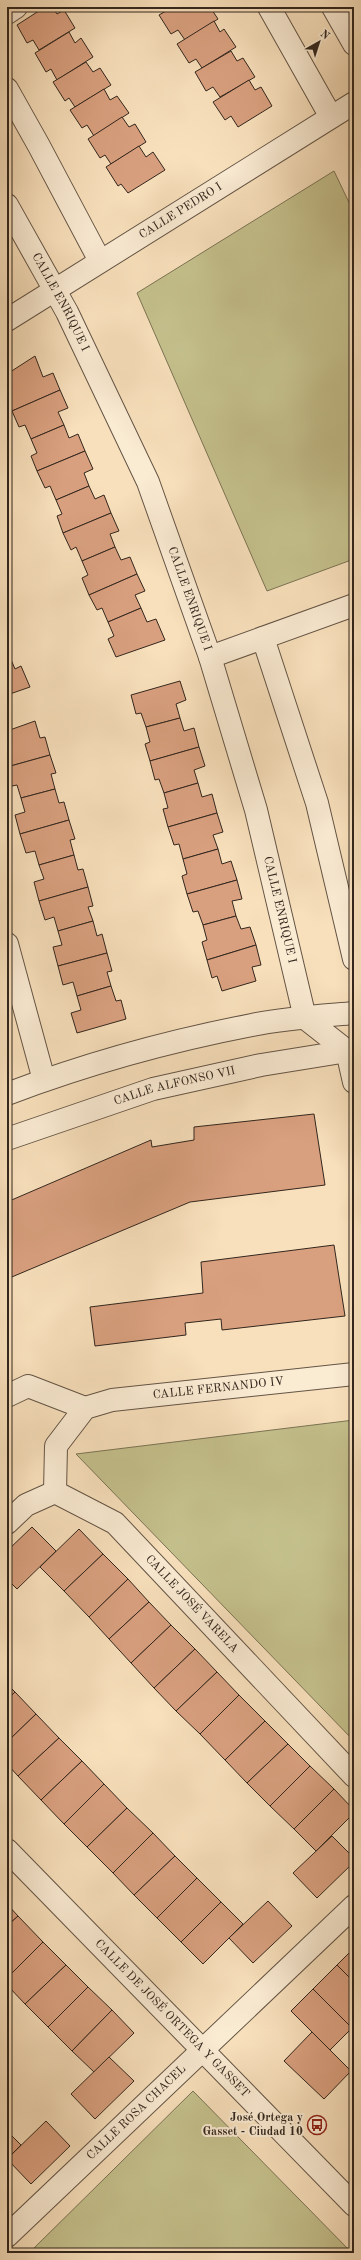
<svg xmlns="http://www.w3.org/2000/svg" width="361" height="2260" viewBox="0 0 361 2260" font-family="'Old Standard TT',serif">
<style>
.green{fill:#c4c08c;stroke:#7b7354}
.building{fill:#d9a07f;stroke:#32261d}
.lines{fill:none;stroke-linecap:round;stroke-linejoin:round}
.minor-casing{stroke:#645445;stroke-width:24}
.minor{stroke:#faebd3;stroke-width:22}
.labels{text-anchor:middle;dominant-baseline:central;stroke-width:4;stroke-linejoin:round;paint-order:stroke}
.street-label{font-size:12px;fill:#32261d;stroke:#faebd3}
.poi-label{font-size:12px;font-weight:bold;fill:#32261d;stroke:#faebd3;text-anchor:end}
</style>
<rect width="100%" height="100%" fill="#f8e0bc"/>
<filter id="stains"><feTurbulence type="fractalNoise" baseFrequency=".005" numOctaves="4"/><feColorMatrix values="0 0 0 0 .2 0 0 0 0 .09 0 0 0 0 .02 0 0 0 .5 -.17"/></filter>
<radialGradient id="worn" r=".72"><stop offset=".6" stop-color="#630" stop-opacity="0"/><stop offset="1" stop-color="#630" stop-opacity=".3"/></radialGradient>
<!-- green -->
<g class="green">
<path d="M334,171l20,42v346l-87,32 -130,-298z"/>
<path d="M354,1420v321l-278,-287z"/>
<path d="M193,2091l159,162h-323z"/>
</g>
<!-- building -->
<g class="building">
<path d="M45,7h7l5,7 7,-4 11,18 -36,22 -6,-10 -6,3 -10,-18z"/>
<path d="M173,7h37l8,12 -33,21 -7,-10 -7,4 -12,-19z"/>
<path d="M214,21l6,11 4,-3 12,18 -34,21 -6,-9 -7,4 -12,-19z"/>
<path d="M69,32l6,11 6,-5 12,19 -36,23 -6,-11 -5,3 -11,-19z"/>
<path d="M231,51l6,10 6,-3 12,19 -35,20 -7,-10 -7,4 -11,-19z"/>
<path d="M86,62l7,10 7,-4 11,17 -36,22 -6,-9 -4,3 -12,-19z"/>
<path d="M249,80l6,10 6,-3 11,19 -34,21 -7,-11 -6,4 -12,-18z"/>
<path d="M104,89l6,11 7,-4 12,17 -35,23 -7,-11 -5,3 -12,-18z"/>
<path d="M122,117l7,10 6,-3 11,18 -35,22 -6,-9 -5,3 -12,-19z"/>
<path d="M139,146l7,11 7,-5 12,18 -37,23 -7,-9 -3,2 -12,-19z"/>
<path d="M35,356l8,21 10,-4 7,17 -48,21 -5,-12v-6l4,-2 -4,-9v-8z"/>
<path d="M60,390l8,18 -10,4 6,13 -33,14 -6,-14 -6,2 -7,-16z"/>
<path d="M64,425l5,13 9,-4 7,17 -48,20 -6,-15 6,-3 -6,-14z"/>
<path d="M85,451l8,18 -9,4 5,13 -33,14 -6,-14 -5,2 -8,-17z"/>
<path d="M89,486l6,13 9,-4 7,18 -48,20 -6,-17 5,-2 -6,-14z"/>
<path d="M111,513l8,18 -9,3 5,13 -33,14 -6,-14 -5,3 -8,-17z"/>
<path d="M115,547l6,13 9,-3 7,17 -48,21 -7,-17 6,-3 -6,-14z"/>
<path d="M137,574l8,17 -10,4 6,13 -33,14 -6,-14 -5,2 -8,-15z"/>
<path d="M141,608l6,14 9,-3 9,21 -49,17 -8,-18 6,-3 -6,-14z"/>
<path d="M9,655l6,14 6,-3 9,21 -23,8v-39z"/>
<path d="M180,681l6,19 -10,4 4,14 -34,9 -5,-14 -5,1 -5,-19z"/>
<path d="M180,718l4,13 10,-3 5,19 -49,14 -5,-17 5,-2 -4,-15z"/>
<path d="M35,721l5,17 5,-1 5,18 -43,12v-36z"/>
<path d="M199,747l6,19 -11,4 4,13 -34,10 -5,-14 -4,1 -5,-19z"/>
<path d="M50,755l6,18 -5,1 4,15 -34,9 -4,-13 -10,2v-20z"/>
<path d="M198,783l4,14 10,-3 5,19 -49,14 -5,-18 5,-1 -4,-15z"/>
<path d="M55,789l4,14 5,-1 5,18 -49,14 -5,-19 10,-3 -4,-14z"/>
<path d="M217,813l6,19 -10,3 5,14 -35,10 -4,-15 -5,1 -6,-18z"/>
<path d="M69,820l6,19 -5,1 4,15 -35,10 -4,-14 -9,2 -6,-19z"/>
<path d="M218,849l4,15 9,-3 6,19 -50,14 -5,-18 5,-2 -4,-15z"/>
<path d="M74,855l4,15 5,-1 5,18 -49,14 -5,-19 10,-3 -5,-14z"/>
<path d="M237,880l5,19 -10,2 4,15 -33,9 -5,-14 -5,1 -6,-18z"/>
<path d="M88,887l5,19 -5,1 5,14 -35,10 -4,-14 -9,3 -6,-19z"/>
<path d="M236,916l5,13 9,-2 6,18 -49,15 -5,-18 5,-2 -4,-15z"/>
<path d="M93,921l4,15 5,-2 5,19 -49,13 -5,-19 9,-2 -4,-14z"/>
<path d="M256,945l5,20 -9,2 4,14 -34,10 -5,-15 -5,2 -5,-18z"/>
<path d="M107,953l5,18 -5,1 4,14 -34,10 -4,-14 -10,3 -5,-19z"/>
<path d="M111,986l5,15 5,-1 5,19 -49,14 -6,-20 10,-3 -4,-14z"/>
<path d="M314,1114l11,71 -135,17 -183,77v-77l144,-62 1,7 42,-7v-13z"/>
<path d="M334,1245l11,71 -123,14 -1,-11 -36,4 1,12 -91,11 -5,-39 113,-14 -2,-31z"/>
<path d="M32,1527l24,24 -39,38 -10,-10v-28z"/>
<path d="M79,1529l24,25 -39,37 -24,-24z"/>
<path d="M103,1554l25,25 -39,38 -25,-26z"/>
<path d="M128,1579l21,23 -40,37 -20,-22z"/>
<path d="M149,1602l22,23 -40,38 -22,-24z"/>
<path d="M171,1625l24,24 -41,39 -23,-25z"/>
<path d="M195,1649l22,23 -41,39 -22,-23z"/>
<path d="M217,1672l22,23 -39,39 -24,-23z"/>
<path d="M7,1684l8,8 -8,8z"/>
<path d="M15,1692l21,22 -29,28v-42z"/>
<path d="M239,1695l26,26 -40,39 -25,-26z"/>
<path d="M36,1714l23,24 -41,38 -11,-12v-22z"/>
<path d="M265,1721l23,23 -41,39 -22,-23z"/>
<path d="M59,1738l23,23 -41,39 -23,-24z"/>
<path d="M288,1744l22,22 -40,40 -23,-23z"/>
<path d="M82,1761l22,23 -40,40 -23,-24z"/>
<path d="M310,1766l24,23 -40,40 -24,-23z"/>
<path d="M104,1784l23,24 -40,39 -23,-23z"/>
<path d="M334,1789l20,21v3l-38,38 -22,-22z"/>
<path d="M127,1808l26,25 -40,40 -26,-26z"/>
<path d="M153,1833l22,23 -41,39 -21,-22z"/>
<path d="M332,1836l22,22v4l-37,36 -24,-25z"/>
<path d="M175,1856l22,22 -40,40 -23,-23z"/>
<path d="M197,1878l24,24 -40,40 -24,-24z"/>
<path d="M268,1901l24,25 -39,37 -24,-25z"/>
<path d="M221,1902l22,22 -40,40 -22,-22z"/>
<path d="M7,1904l11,12 -11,10z"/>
<path d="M18,1916l25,26 -36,36v-52z"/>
<path d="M43,1942l23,23 -41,39 -18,-19v-7z"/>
<path d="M354,1948v34l-17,-17z"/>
<path d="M66,1965l22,22 -40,40 -23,-23z"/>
<path d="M337,1965l17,17v44l-2,2 -39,-39z"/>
<path d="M88,1987l24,23 -40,41 -24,-24z"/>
<path d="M313,1989l39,39 -22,22 -39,-39z"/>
<path d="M112,2010l22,23 -40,39 -22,-21z"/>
<path d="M312,2032l39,39 -27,28 -40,-38z"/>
<path d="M109,2057l25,24 -39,38 -24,-25z"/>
<path d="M46,2121l24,25 -39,38 -24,-25z"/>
<path d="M7,2131l14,14 -14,14z"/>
</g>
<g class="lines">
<defs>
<g id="minor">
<path d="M269,7l62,110"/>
<path d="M333,7l21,37"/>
<path d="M7,13l9,-6"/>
<path d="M7,89l32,57 61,115"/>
<path id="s1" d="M7,205l60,107 81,170 62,175 46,153 49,208 42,33"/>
<path id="s2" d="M7,320l347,-217"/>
<path d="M263,638l54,165 37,156"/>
<path d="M210,657l144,-52"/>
<path d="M7,944l37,136"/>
<path d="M347,1051l7,31"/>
<path d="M7,1094c79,-30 162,-53 245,-69 33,-7 68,-9 102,-12"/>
<path id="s3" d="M7,1139l146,-50 108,-24 93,-15"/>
<path d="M7,1396l21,-10 57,22"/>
<path id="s4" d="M55,1492l1,-46 29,-38 27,-8 242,-26"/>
<path id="s5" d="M7,1523l19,-18 29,-13 60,31 239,253"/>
<path id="s6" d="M7,1850l347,355"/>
<path id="s7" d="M7,2236l347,-330"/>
</g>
</defs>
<!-- minor casing -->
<use href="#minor" class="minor-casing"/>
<!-- minor -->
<use href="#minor" class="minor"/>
</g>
<!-- icons -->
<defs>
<symbol id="bus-ring" viewBox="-11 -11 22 22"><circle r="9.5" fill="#faebd3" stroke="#8f2418" stroke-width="1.5"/><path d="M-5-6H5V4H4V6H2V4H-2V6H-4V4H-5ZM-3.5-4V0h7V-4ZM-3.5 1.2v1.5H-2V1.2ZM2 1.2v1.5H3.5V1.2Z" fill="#8f2418"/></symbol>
</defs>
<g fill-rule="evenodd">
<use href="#bus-ring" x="306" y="2114" width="22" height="22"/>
</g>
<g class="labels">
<!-- street labels -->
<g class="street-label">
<text stroke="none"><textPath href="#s2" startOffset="205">CALLE PEDRO I</textPath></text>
<text stroke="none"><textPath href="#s1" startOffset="111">CALLE ENRIQUE I</textPath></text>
<text stroke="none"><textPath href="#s1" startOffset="435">CALLE ENRIQUE I</textPath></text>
<text stroke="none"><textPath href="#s1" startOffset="759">CALLE ENRIQUE I</textPath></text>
<text stroke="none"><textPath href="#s3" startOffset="176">CALLE ALFONSO VII</textPath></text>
<text stroke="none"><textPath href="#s4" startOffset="229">CALLE FERNANDO IV</textPath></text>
<text stroke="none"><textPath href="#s5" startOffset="237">CALLE JOSÉ VARELA</textPath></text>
<text stroke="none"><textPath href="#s6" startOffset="236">CALLE DE JOSÉ ORTEGA Y GASSET</textPath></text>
<text stroke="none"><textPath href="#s7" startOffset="179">CALLE ROSA CHACEL</textPath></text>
</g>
<!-- poi labels -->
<g class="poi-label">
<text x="303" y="2118">José Ortega y<tspan x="303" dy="14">Gasset - Ciudad 10</tspan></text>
</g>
</g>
<!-- margin -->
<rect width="361" height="2260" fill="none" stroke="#f8e0bc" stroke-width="24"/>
<rect x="8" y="8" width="345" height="2244" fill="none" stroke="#32261d" stroke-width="2"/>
<rect x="12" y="12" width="337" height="2236" fill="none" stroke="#32261d"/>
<!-- north arrow -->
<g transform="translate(319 42) rotate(39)" stroke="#faebd3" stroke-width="3" paint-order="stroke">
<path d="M0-3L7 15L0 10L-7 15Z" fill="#32261d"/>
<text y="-6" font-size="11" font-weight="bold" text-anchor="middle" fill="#32261d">N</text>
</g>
<rect width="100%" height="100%" filter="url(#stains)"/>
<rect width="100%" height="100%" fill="url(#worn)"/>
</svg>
